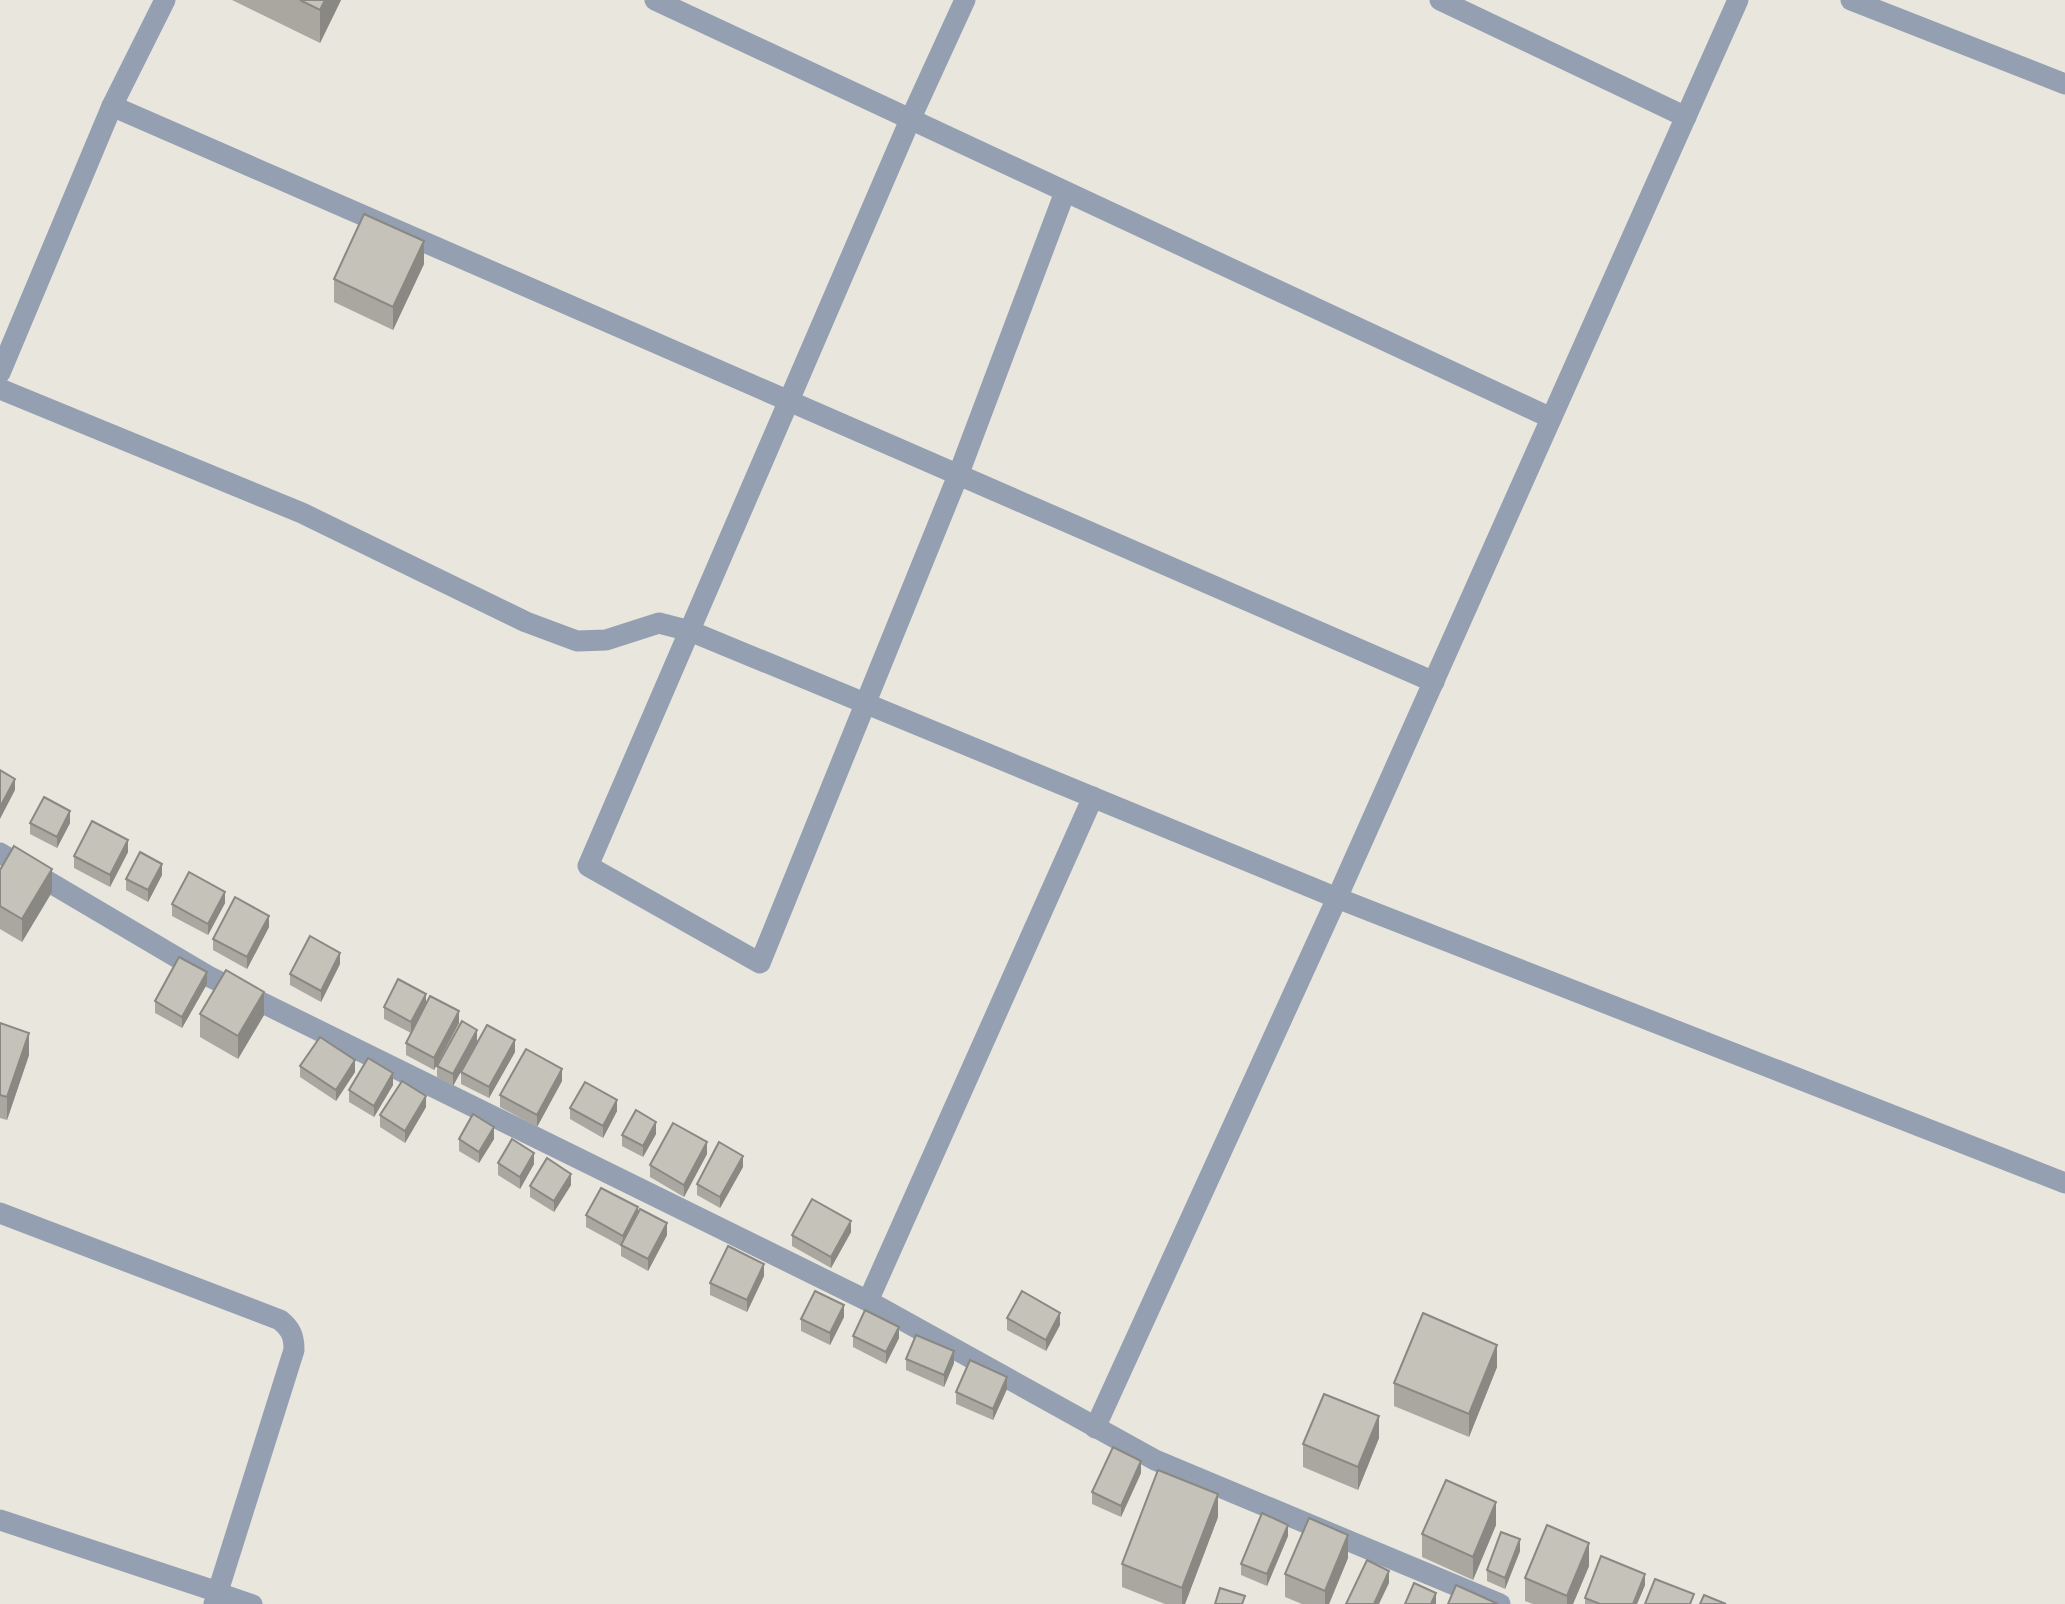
<svg xmlns="http://www.w3.org/2000/svg" width="2065" height="1604" viewBox="0 0 2065 1604" font-family="'IBM Plex Sans',sans-serif">
<style>
.lines{fill:none;stroke-linecap:round;stroke-linejoin:round}
.service{stroke:#94a0b1;stroke-width:19}
.minor{stroke:#94a0b1;stroke-width:21}
.wall{fill:#a9a79f}
.shaded-wall{fill:#898882}
.building{fill:#c4c2b9;stroke:#898882;stroke-width:2}
</style>
<rect width="100%" height="100%" fill="#e8e6dd"/>
<g class="lines">
<!-- service -->
<path class="service" d="M218,1592l35,12"/>
<!-- minor -->
<g class="minor">
<path d="M655,0l896,418"/>
<path d="M965,0l-55,120 -322,746 172,97 199,-490 106,-281"/>
<path d="M1440,0l246,117"/>
<path d="M1851,0l214,84"/>
<path d="M112,106l1322,576"/>
<path d="M0,373l112,-267 53,-106"/>
<path d="M0,389l302,124 224,109 51,19 29,-1 53,-17 31,8 647,267 728,285"/>
<path d="M0,853l210,124 658,324 287,159 345,144"/>
<path d="M0,1213l280,107c11,9 14,16 14,30l-80,254"/>
<path d="M868,1301l225,-504"/>
<path d="M1095,1428l242,-530 401,-898"/>
<path d="M0,1520l218,72"/>
</g>
</g>
<!-- wall -->
<g class="wall">
<path d="M232,0h109l-21,43z"/>
<path d="M424,264l-31,66 -59,-28v-23z"/>
<path d="M30,823h40l-13,25 -27,-14z"/>
<path d="M128,852l-18,35 -36,-19v-12z"/>
<path d="M0,870l52,22 -30,50 -22,-13z"/>
<path d="M162,875l-14,27 -22,-12v-11z"/>
<path d="M225,903l-17,32 -36,-19v-12z"/>
<path d="M269,927l-22,42 -34,-19v-11z"/>
<path d="M340,964l-19,38 -31,-17v-11z"/>
<path d="M207,984l-25,44 -27,-15v-12z"/>
<path d="M426,1005l33,18 -25,47 -28,-15v-12l5,-10 -27,-14v-12z"/>
<path d="M200,1014l64,1 -26,44 -38,-22z"/>
<path d="M0,1023l29,32 -22,65 -7,-2z"/>
<path d="M477,1042l-24,44 -16,-9v-11z"/>
<path d="M515,1052l-26,46 -28,-14v-12z"/>
<path d="M300,1066l55,6 -19,29 -36,-24z"/>
<path d="M562,1081l-25,46 -37,-20v-12z"/>
<path d="M393,1085l-19,32 -25,-15v-12z"/>
<path d="M426,1107l-21,36 -25,-16v-12z"/>
<path d="M570,1108l47,3 -14,27 -33,-19z"/>
<path d="M656,1134l-13,23 -21,-11v-11z"/>
<path d="M459,1139h35l-15,24 -20,-12z"/>
<path d="M707,1154l-23,43 -34,-20v-12z"/>
<path d="M498,1163l36,1 -14,25 -22,-14z"/>
<path d="M743,1167l-23,41 -23,-13v-11z"/>
<path d="M571,1185l-17,27 -24,-15v-11z"/>
<path d="M638,1213l29,22 -19,36 -27,-15v-10l-35,-19v-12z"/>
<path d="M851,1232l-20,36 -39,-22v-11z"/>
<path d="M764,1276l-17,36 -37,-17v-12z"/>
<path d="M844,1317l-14,28 -29,-14v-12z"/>
<path d="M1007,1318l53,7 -14,26 -39,-21z"/>
<path d="M853,1336l46,2 -13,26 -33,-17z"/>
<path d="M906,1359l48,4 -10,24 -38,-17z"/>
<path d="M1497,1367l-28,70 -75,-31v-23z"/>
<path d="M1007,1389l-14,31 -37,-16v-12z"/>
<path d="M1379,1438l-21,52 -55,-23v-23z"/>
<path d="M1141,1473l-20,44 -29,-13v-12z"/>
<path d="M1218,1517l-33,87h-20l-43,-17v-23z"/>
<path d="M1496,1525l-23,55 -51,-23v-23z"/>
<path d="M1288,1536l-21,50 -26,-11v-11z"/>
<path d="M1520,1551l-15,38 -18,-8v-11z"/>
<path d="M1348,1558l-19,46h-27l-17,-7v-23z"/>
<path d="M1589,1566l-16,38h-40l-8,-3v-23z"/>
<path d="M1645,1585l-8,19h-52v-6z"/>
</g>
<!-- shaded-wall -->
<g class="shaded-wall">
<path d="M325,0h16l-21,43v-33z"/>
<path d="M424,241v23l-31,66v-23z"/>
<path d="M15,779v11l-15,29v-12z"/>
<path d="M70,811v12l-13,25v-11z"/>
<path d="M128,840v12l-18,35v-12z"/>
<path d="M162,864v11l-14,27v-12z"/>
<path d="M52,869v23l-30,50v-23z"/>
<path d="M225,892v11l-17,32v-11z"/>
<path d="M269,916v11l-22,42v-12z"/>
<path d="M340,953v11l-19,38v-11z"/>
<path d="M207,972v12l-25,44v-11z"/>
<path d="M264,992v23l-26,44v-23z"/>
<path d="M426,994v11l-15,28v-11z"/>
<path d="M459,1011v12l-25,47v-12z"/>
<path d="M477,1030v12l-24,44v-12z"/>
<path d="M29,1033v22l-22,65v-23z"/>
<path d="M515,1040v12l-26,46v-11z"/>
<path d="M355,1060v12l-19,29v-11z"/>
<path d="M562,1069v12l-25,46v-12z"/>
<path d="M393,1073v12l-19,32v-11z"/>
<path d="M426,1096v11l-21,36v-12z"/>
<path d="M617,1100v11l-14,27v-12z"/>
<path d="M656,1122v12l-13,23v-11z"/>
<path d="M494,1127v12l-15,24v-11z"/>
<path d="M707,1142v12l-23,43v-12z"/>
<path d="M534,1153v11l-14,25v-12z"/>
<path d="M743,1156v11l-23,41v-11z"/>
<path d="M571,1174v11l-17,27v-11z"/>
<path d="M638,1207v12l-15,28v-11z"/>
<path d="M851,1221v11l-20,36v-11z"/>
<path d="M667,1223v12l-19,36v-12z"/>
<path d="M764,1264v12l-17,36v-12z"/>
<path d="M844,1305v12l-14,28v-12z"/>
<path d="M1060,1313v12l-14,26v-11z"/>
<path d="M899,1327v11l-13,26v-12z"/>
<path d="M1497,1345v22l-28,70v-23z"/>
<path d="M954,1351v12l-10,24v-12z"/>
<path d="M1007,1377v12l-14,31v-11z"/>
<path d="M1379,1416v22l-21,52v-23z"/>
<path d="M1141,1461v12l-20,44v-11z"/>
<path d="M1218,1494v23l-33,87h-3v-16z"/>
<path d="M1496,1502v23l-23,55v-23z"/>
<path d="M1288,1525v11l-21,50v-12z"/>
<path d="M1348,1535v23l-19,46h-4v-13z"/>
<path d="M1520,1539v12l-15,38v-11z"/>
<path d="M1589,1543v23l-16,38h-6v-8z"/>
<path d="M1389,1571v12l-10,21h-5z"/>
<path d="M1645,1574v11l-8,19h-4z"/>
<path d="M1436,1593v11h-5z"/>
</g>
<!-- building -->
<g class="building">
<path d="M300,0h25l-5,10z"/>
<path d="M364,214l60,27 -31,66 -59,-28z"/>
<path d="M0,770l15,9 -15,28z"/>
<path d="M44,797l26,14 -13,26 -27,-14z"/>
<path d="M92,821l36,19 -18,35 -36,-19z"/>
<path d="M14,846l38,23 -30,50 -22,-13v-36z"/>
<path d="M140,852l22,12 -14,26 -22,-11z"/>
<path d="M189,872l36,20 -17,32 -36,-20z"/>
<path d="M235,897l34,19 -22,41 -34,-18z"/>
<path d="M310,936l30,17 -19,38 -31,-17z"/>
<path d="M179,957l28,15 -25,45 -27,-16z"/>
<path d="M226,970l38,22 -26,44 -38,-22z"/>
<path d="M398,979l28,15 -15,28 -27,-15z"/>
<path d="M430,996l29,15 -25,47 -28,-15z"/>
<path d="M462,1021l15,9 -24,44 -16,-8z"/>
<path d="M0,1023l29,10 -22,64 -7,-2z"/>
<path d="M487,1025l28,15 -26,47 -28,-15z"/>
<path d="M320,1037l35,23 -19,30 -36,-24z"/>
<path d="M526,1049l36,20 -25,46 -37,-20z"/>
<path d="M368,1058l25,15 -19,33 -25,-16z"/>
<path d="M402,1081l24,15 -21,35 -25,-16z"/>
<path d="M585,1082l32,18 -14,26 -33,-18z"/>
<path d="M636,1110l20,12 -13,24 -21,-11z"/>
<path d="M473,1114l21,13 -15,25 -20,-13z"/>
<path d="M673,1123l34,19 -23,43 -34,-20z"/>
<path d="M512,1139l22,14 -14,24 -22,-14z"/>
<path d="M719,1142l24,14 -23,41 -23,-13z"/>
<path d="M547,1158l24,16 -17,27 -24,-15z"/>
<path d="M601,1188l37,19 -15,29 -37,-21z"/>
<path d="M812,1199l39,22 -20,36 -39,-22z"/>
<path d="M640,1209l27,14 -19,36 -27,-14z"/>
<path d="M728,1246l36,18 -17,36 -37,-17z"/>
<path d="M815,1291l29,14 -14,28 -29,-14z"/>
<path d="M1022,1291l38,22 -14,27 -39,-22z"/>
<path d="M865,1310l34,17 -13,25 -33,-16z"/>
<path d="M1423,1313l74,32 -28,69 -75,-31z"/>
<path d="M916,1335l38,16 -10,24 -38,-16z"/>
<path d="M970,1360l37,17 -14,32 -37,-17z"/>
<path d="M1324,1394l55,22 -21,51 -55,-23z"/>
<path d="M1113,1447l28,14 -20,45 -29,-14z"/>
<path d="M1158,1470l60,24 -36,94 -60,-24z"/>
<path d="M1446,1480l50,22 -23,55 -51,-23z"/>
<path d="M1262,1513l26,12 -21,49 -26,-10z"/>
<path d="M1309,1518l39,17 -23,56 -40,-17z"/>
<path d="M1547,1525l42,18 -22,53 -42,-18z"/>
<path d="M1501,1532l19,7 -15,39 -18,-8z"/>
<path d="M1601,1556l44,18 -12,30h-33l-15,-6z"/>
<path d="M1367,1560l22,11 -15,33h-28z"/>
<path d="M1655,1579l39,15 -4,10h-45z"/>
<path d="M1414,1583l22,10 -5,11h-26z"/>
<path d="M1456,1585l42,19h-50z"/>
<path d="M1220,1588l25,8 -3,8h-27z"/>
<path d="M1704,1595l22,9h-26z"/>
</g>
</svg>
